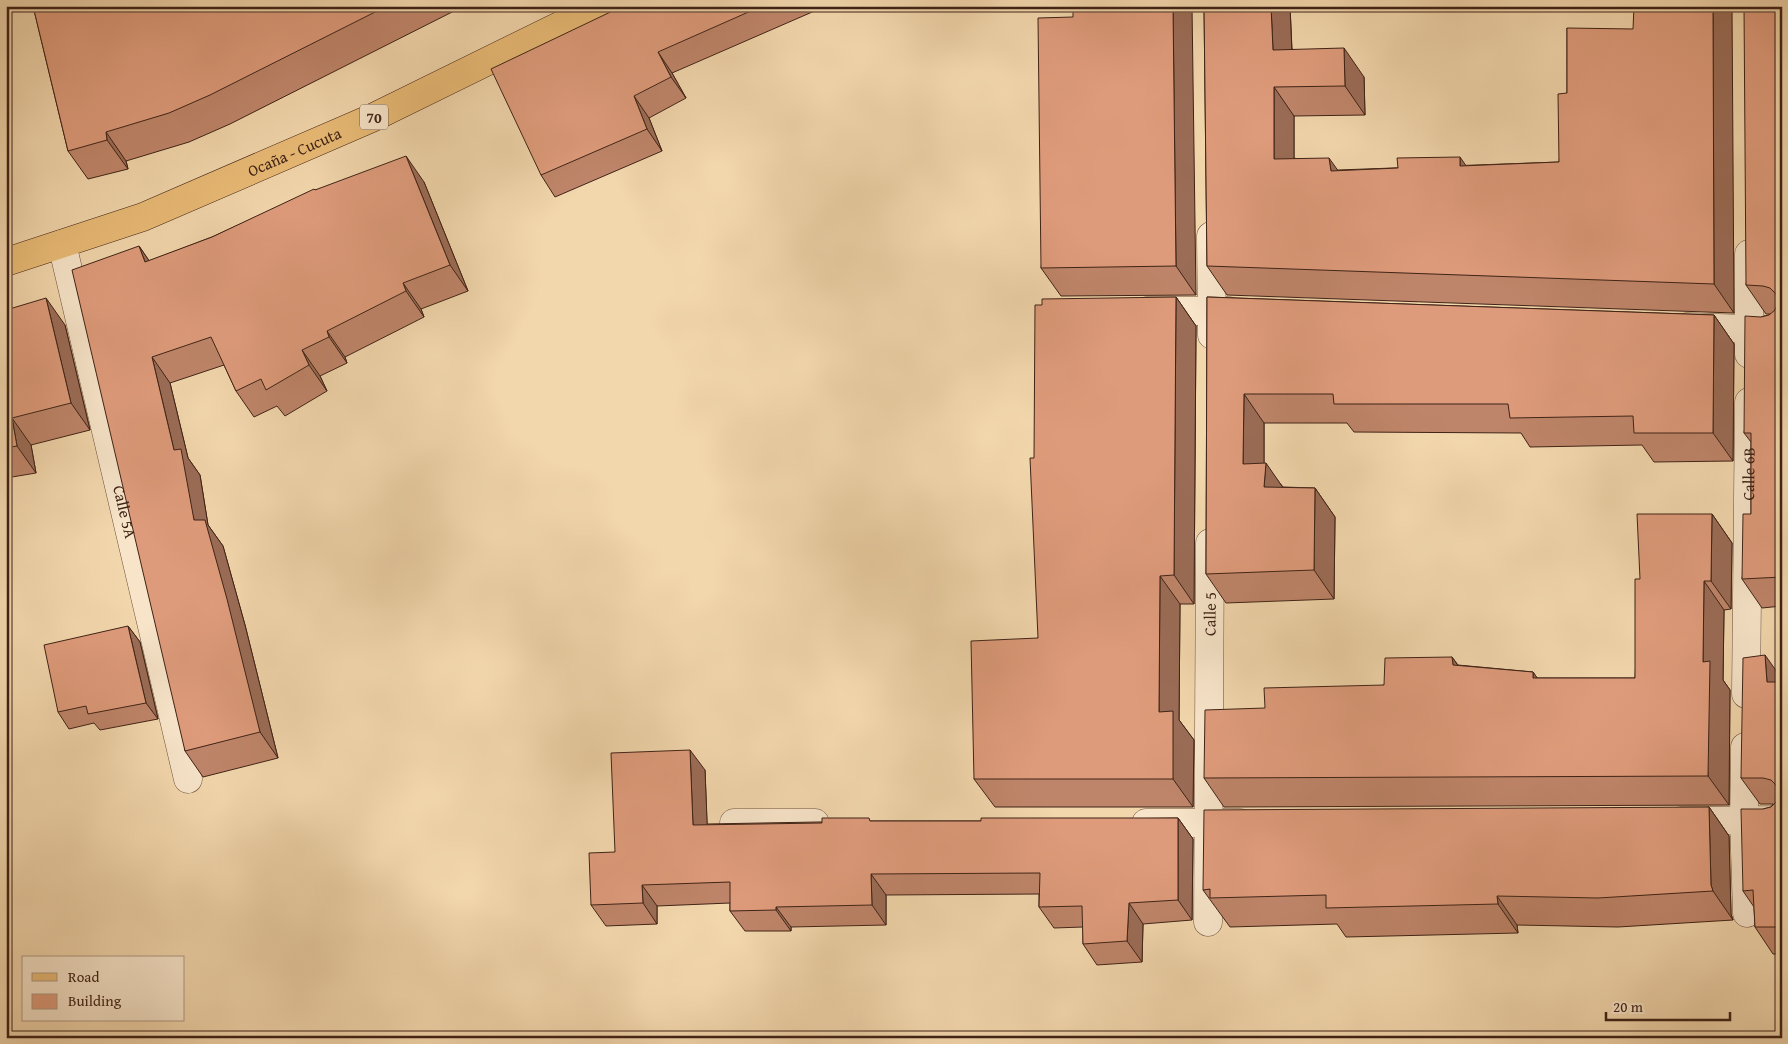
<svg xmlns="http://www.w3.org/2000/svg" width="1788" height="1044" viewBox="0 0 1788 1044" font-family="'Gentium Book Plus',serif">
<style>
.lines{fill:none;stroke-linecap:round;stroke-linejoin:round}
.minor-casing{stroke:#6c503c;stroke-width:29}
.major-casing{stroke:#3f2316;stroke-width:29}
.minor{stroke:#f7e4c9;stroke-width:28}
.major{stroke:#e9bb76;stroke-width:28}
.wall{fill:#bf856a;stroke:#3f2316}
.shaded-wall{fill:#9b6c56;stroke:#3f2316}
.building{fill:#de9b7b;stroke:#3f2316}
.labels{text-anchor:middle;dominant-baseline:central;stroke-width:4.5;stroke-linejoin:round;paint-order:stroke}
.shield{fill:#f7e4c9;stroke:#765d4c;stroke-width:1}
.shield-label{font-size:15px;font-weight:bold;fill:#3f2316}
.street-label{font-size:16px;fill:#3f2316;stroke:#f7e4c9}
</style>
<rect width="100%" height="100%" fill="#f2d6ac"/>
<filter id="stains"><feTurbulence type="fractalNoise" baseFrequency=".004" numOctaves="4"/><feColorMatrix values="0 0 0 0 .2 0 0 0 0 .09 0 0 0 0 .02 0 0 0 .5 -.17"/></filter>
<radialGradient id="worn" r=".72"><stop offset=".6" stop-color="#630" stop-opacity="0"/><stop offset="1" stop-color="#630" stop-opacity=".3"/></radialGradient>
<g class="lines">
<defs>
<g id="minor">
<path d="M1211,236l1,99"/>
<path id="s1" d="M62,244l126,535"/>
<path d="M1749,254v100"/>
<path d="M1147,311h82"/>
<path d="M1687,327l95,3"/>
<path id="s2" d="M1746,694l3,-292"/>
<path d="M1745,747l-1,74 3,92"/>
<path d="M1681,821l101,-1"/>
<path d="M734,823h81"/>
<path d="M1146,823h94"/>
<path id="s3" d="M1208,922l2,-379"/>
</g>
<g id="major">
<path id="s4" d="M6,262l137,-45 229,-99 228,-112"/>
</g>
</defs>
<!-- minor casing -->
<use href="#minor" class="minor-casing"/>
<!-- major casing -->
<use href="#major" class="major-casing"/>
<!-- minor -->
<use href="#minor" class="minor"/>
<!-- major -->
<use href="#major" class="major"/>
</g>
<!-- wall -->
<g class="wall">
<path d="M33,6h431l-234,118 -41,18 -63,19 2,8 -40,10 -20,-28z"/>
<path d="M623,6h203l-154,67 14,25 -37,20 13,33 -107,46 -14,-22z"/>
<path d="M1204,6h86l2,43 72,28 1,38 -71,1v42l44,12 221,-8 8,-69v-65l167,285 -507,-18 -20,-29z"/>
<path d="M1782,6v600l-20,2 -20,-29 9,-65v-72l-7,-9 17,-116 8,-2 2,-1h-5l-20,-29z"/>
<path d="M1073,17l123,278 -135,1 -20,-28z"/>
<path d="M424,182l44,109 -47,18 3,8 -79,40 2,6 -27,13 7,15 -42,25 -8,-10 -23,11 -18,-26 -12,-26 -54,18 18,75 12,17 8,50 15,21 22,79 33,133 -75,19 -18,-26 -46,-505 10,15 63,-24 103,-47z"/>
<path d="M1176,297l20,29 -2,278h-14l-1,116 15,20 -1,67h-198l-21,-28 64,-141z"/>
<path d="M1207,297l507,18 20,29 -1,117 -79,1 -12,-17 -112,2 -9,-14 -167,-1 -7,-9h-83v40l19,24 32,1 20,29 -1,82 -108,4 -20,-29z"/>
<path d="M6,310l59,15 25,105 -59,15 5,28 -30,5z"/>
<path d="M1712,514l20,29 -1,66 -7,1 -1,70 7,10 -1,115 -505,2 -20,-29 61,-70 119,-23 68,-28 6,8 75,7 4,6h98l5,-99z"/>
<path d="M128,626l12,16 18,77 -58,11 -6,-7 -25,6 -11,-17z"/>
<path d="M1782,679v275h-9l-18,-27 -1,-20 -11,-16 20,-82 8,-2 2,-3h-13l-19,-26z"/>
<path d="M705,770l2,54 165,-3h109l197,-3 15,21 -1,81 -49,4 -1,38 -45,3 -14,-21v-17l-29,1 -15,-21v-13l-153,1v30l-95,2v4h-46l-15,-20v-8l-73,3v18l-51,2 -15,-21 24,-53z"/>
<path d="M1709,807l20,29 2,78 2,6 -115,7 -101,-2 1,8 -172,4 -9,-13 -107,3 -27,-37z"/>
</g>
<!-- shaded-wall -->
<g class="shaded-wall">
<path d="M1173,6h19l4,289 -20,-29z"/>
<path d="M1271,6h19l3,72 -20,-28z"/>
<path d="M1713,6h19l2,307 -20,-29z"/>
<path d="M1344,48l20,29 1,38 -20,-29z"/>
<path d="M658,52l14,21 14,25 -15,-21z"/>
<path d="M1274,87l20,29v71l-20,-28z"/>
<path d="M634,96l15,22 13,33 -15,-22z"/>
<path d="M106,132l20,29 2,8 -21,-29z"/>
<path d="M406,156l18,26 44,109 -18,-26z"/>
<path d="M1460,157l20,29 -20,-20z"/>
<path d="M1329,158l20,28 -18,-15z"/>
<path d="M139,246l18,26 -12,-10z"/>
<path d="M403,283l18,26 3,8 -18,-26z"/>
<path d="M1176,297l20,29 -2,278 -20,-29z"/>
<path d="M46,298l19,27 25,105 -19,-27z"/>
<path d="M1714,315l20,29 -1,117 -20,-28z"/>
<path d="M327,331l18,26 2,6 -18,-26z"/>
<path d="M302,350l18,26 7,15 -18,-26z"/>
<path d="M152,357l18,26 18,75 12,17 8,50 15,21 22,79 33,133 -18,-26 -66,-212 -20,-70z"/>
<path d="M1244,394l20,29v69l-21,-28z"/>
<path d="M12,418l19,27 5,28 -19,-27z"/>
<path d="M1266,463l20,29 -22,-5z"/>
<path d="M1315,488l20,29 -1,82 -20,-29z"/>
<path d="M1712,514l20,29 -1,66 -20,-28z"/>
<path d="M1160,576l20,28 -1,116 15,20 -1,67 -20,-28 -14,-67z"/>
<path d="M1704,581l20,29 -1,70 7,10 -1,115 -21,-29 -5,-114z"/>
<path d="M128,626l12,16 18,77 -12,-16z"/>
<path d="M1765,655l17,24v25l-15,-22z"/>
<path d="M1452,657l20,29 -19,-21z"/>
<path d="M1533,672l20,29 -20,-23z"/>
<path d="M690,750l15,20 3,75 -15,-20z"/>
<path d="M1709,807l20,29 2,78 2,6 -20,-29 -2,-6z"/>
<path d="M1178,818l15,21 -1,81 -14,-20z"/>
<path d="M871,874l15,21v30l-14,-20z"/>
<path d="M642,885l15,21v18l-14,-21z"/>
<path d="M1497,896l20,29 1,8 -20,-29z"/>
<path d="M1129,903l14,21 -1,38 -15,-21z"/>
<path d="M776,907l15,20v4l-15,-21z"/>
</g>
<!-- building -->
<g class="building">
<path d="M33,6h354l-177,89 -41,18 -63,19 1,8 -39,11z"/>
<path d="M623,6h139l-104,46 13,25 -37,19 13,33 -106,46 -50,-106z"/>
<path d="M1073,6h100l3,260 -135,2 -3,-250 35,-1z"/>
<path d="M1204,6h67l2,44 71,-2 1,38 -71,1v72l55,-1 2,13 67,-3 -1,-10 63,-1v9l99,-4 -1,-68 9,-1v-65l66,1 1,-23h79l1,278 -507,-18z"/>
<path d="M1744,6h38v571l-40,2 1,-65h8v-81h-7l1,-117 16,1 8,-2 6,-5 3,-8 -2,-8 -6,-6 -7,-2 -17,-1z"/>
<path d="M406,156l44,109 -47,18 3,8 -79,40 2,6 -27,13 7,15 -43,25 -5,-11 -25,12 -25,-54 -59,20 22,93 7,-1 13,71h11l22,79 33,133 -75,19 -113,-481 67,-24 6,16 67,-25 102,-48 1,1z"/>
<path d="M1176,297l-2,278 -14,1 -1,136 14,-1v68h-199l-3,-138 67,-3 -8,-180h4l1,-153h7v-6z"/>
<path d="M1207,297l507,18 -1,118h-79l-1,-17 -123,2 -2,-14h-174l-1,-10h-89l-1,70 23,-1 -2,24 51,1 -1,82 -108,4z"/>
<path d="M46,298l25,105 -59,15 5,28 -11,2v-138z"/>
<path d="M1637,514h75l-1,67h-7l-1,81 7,-1 -2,115 -504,2 1,-68 60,-2 -1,-20 120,-3 1,-27 67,-1 1,8 80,7v6h102v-99h5z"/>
<path d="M128,626l18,77 -58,11 -2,-8 -28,6 -14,-67z"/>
<path d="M1765,655l2,27h15v245h-27l-2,-37 -10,1 -2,-82h22l8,-2 6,-6 2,-8 -3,-8 -5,-5 -8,-2h-22l2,-120z"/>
<path d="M690,750l3,75 129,-2v-5h47l1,3h111v-3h197v82l-49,3 -2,38 -44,3 -1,-38 -43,1 1,-34 -169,1 1,31 -96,2v3l-46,1v-29l-88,3 1,18 -52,2 -2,-52 26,-1 -4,-99z"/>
<path d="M1709,807l2,78 2,6 -115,7 -101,-2 1,8 -172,4v-13l-116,3v-9l-7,1 1,-80z"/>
</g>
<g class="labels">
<!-- shield labels -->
<rect class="shield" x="360" y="104.5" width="28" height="25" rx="4"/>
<g class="shield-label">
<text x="374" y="117">70</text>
</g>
<!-- street labels -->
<g class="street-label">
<text stroke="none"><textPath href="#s4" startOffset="309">Ocaña - Cucuta</textPath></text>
<text stroke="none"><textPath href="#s2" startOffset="220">Calle 6B</textPath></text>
<text stroke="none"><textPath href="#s1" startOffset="275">Calle 5A</textPath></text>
<text stroke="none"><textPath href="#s3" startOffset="308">Calle 5</textPath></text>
</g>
</g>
<!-- margin -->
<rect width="1788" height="1044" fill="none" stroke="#f2d6ac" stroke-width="25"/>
<rect x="8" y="8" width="1773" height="1029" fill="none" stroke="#3f2316" stroke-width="2.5"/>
<rect x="12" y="12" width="1763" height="1019" fill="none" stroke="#3f2316"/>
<!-- legend -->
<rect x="22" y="956" width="162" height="65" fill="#f7e4c9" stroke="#ad9781"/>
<rect x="32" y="973" width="25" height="8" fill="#e9bb76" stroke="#ad9781"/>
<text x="68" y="982" font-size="15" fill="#3f2316">Road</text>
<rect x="32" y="994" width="25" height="15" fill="#de9b7b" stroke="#ad9781"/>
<text x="68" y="1006" font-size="15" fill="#3f2316">Building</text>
<!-- scale -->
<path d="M1606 1012v8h124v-8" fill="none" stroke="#3f2316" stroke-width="2.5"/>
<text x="1613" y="1012" font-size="15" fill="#3f2316" stroke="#f7e4c9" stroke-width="4" paint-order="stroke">20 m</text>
<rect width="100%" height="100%" filter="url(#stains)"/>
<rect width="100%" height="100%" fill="url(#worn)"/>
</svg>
